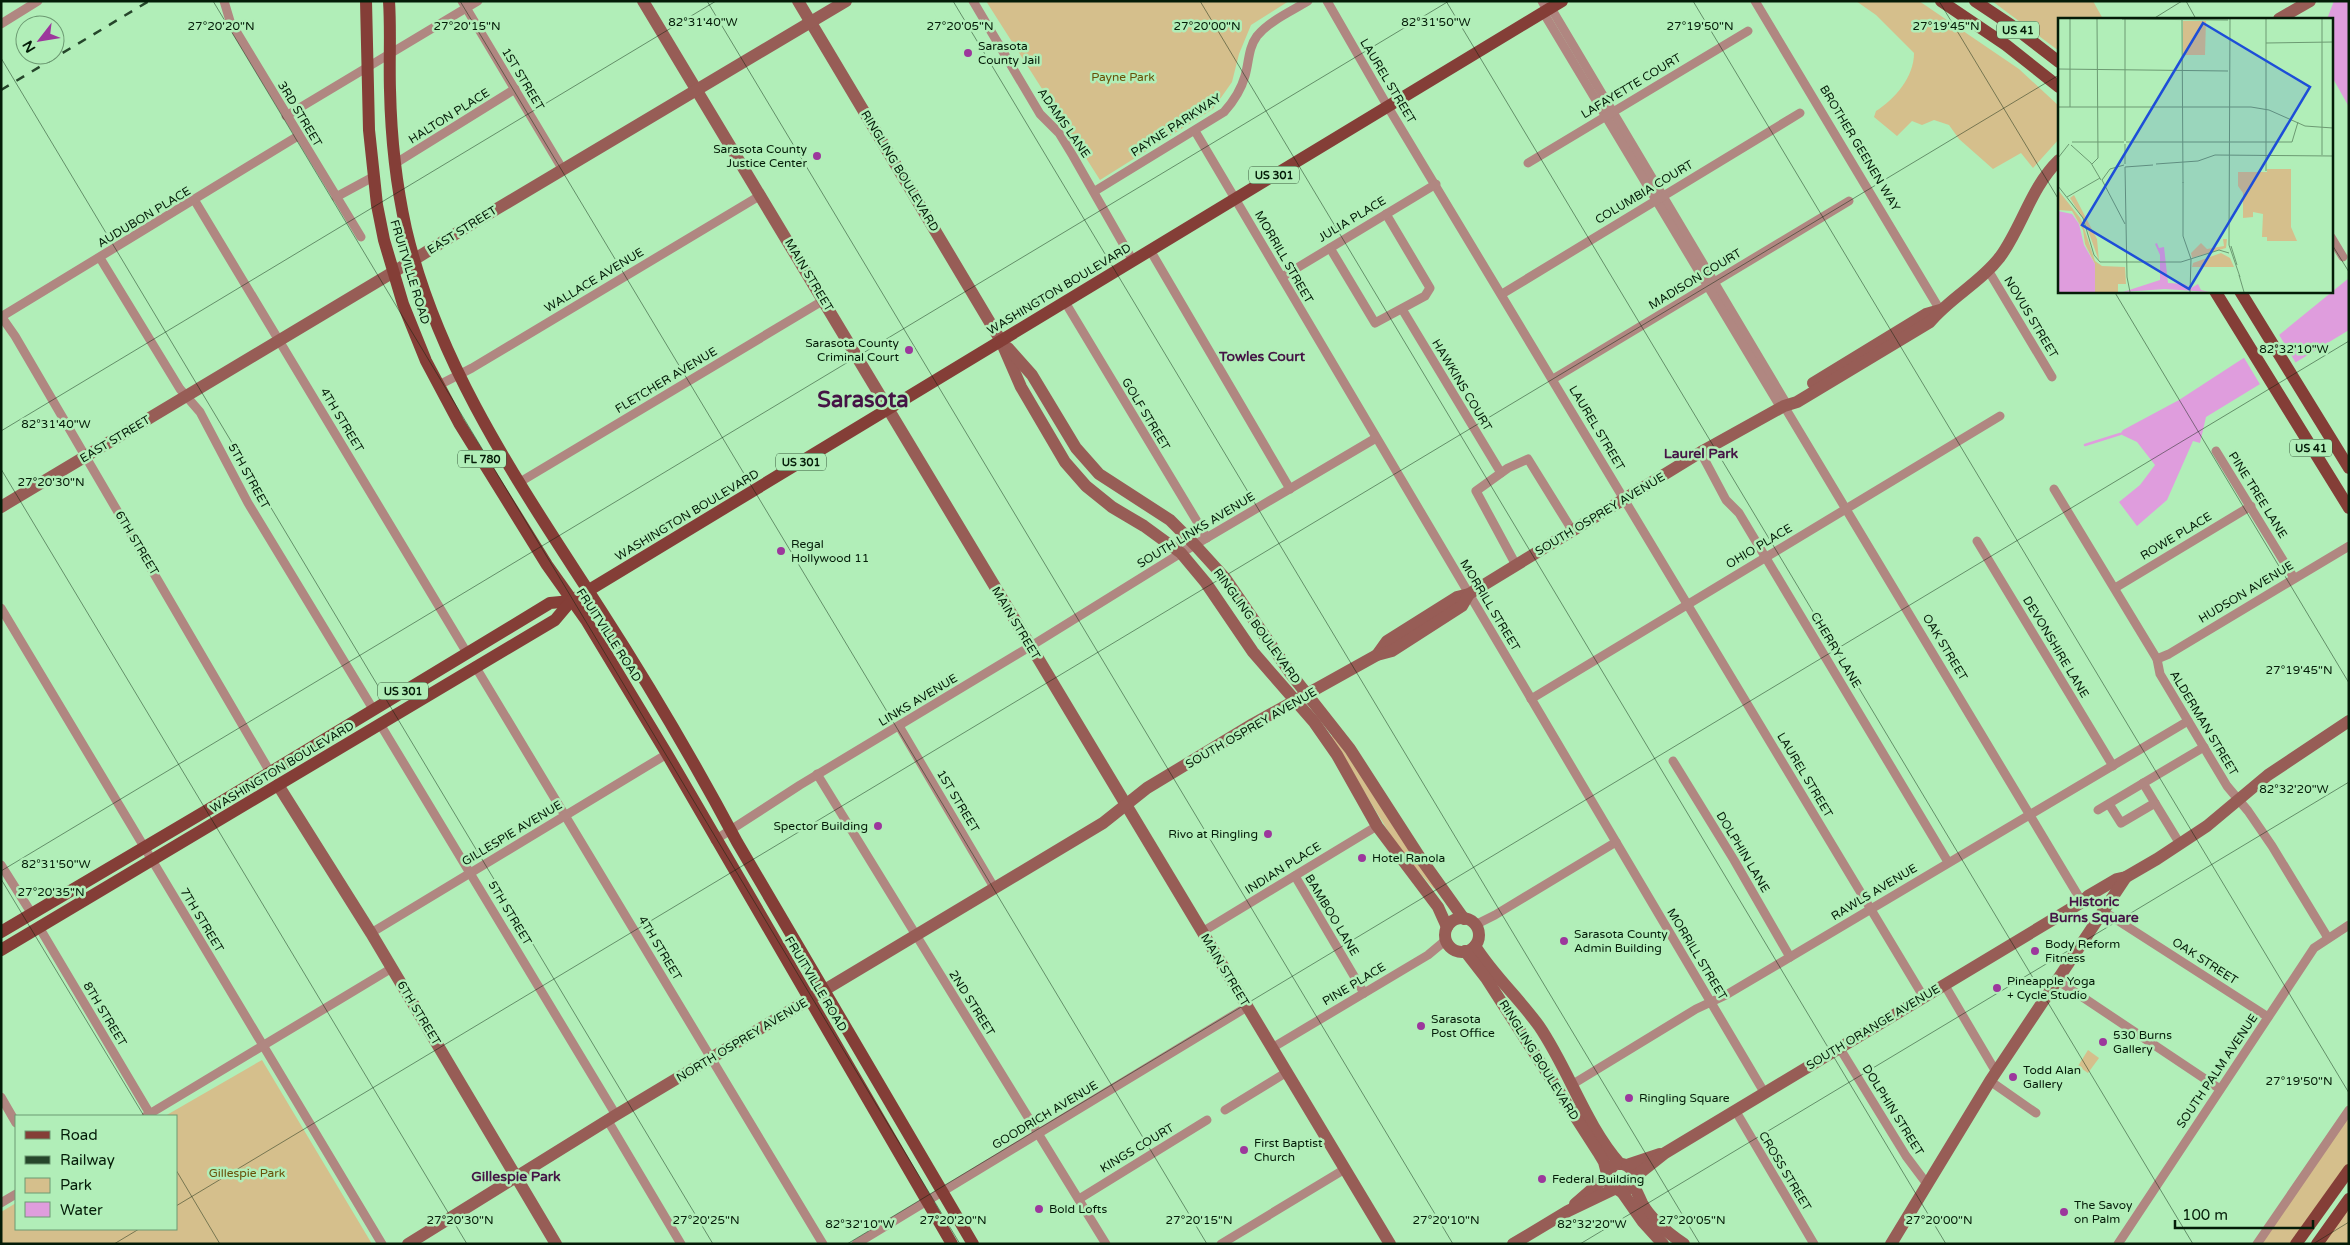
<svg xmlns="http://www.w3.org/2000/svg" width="2350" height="1245" viewBox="0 0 2350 1245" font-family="'Varela Round',sans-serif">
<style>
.green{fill:#d5bf8c}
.water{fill:#df9ddd}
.pier{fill:#b1eeb8}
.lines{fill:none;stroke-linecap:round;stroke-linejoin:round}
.stream{stroke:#df9ddd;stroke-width:2.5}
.street{stroke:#b08781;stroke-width:9}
.secondary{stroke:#975d56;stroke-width:12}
.primary{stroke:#843e37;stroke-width:12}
.rail{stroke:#26462b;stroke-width:2.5;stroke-dasharray:9 9;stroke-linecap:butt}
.ticks{fill:none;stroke:#041c08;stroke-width:1;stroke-opacity:0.45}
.poi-dot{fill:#9c379c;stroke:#b1eeb8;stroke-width:2}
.labels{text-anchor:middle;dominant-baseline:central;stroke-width:5;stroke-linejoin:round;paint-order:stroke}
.shield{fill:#b1eeb8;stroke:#385b3d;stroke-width:1}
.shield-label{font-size:11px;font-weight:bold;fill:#041c08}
.poi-label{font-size:12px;fill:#041c08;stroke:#b1eeb8;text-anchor:start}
.park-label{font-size:12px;fill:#685009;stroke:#b1eeb8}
.street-label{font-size:12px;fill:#041c08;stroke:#b1eeb8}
.neighbourhood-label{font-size:14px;font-weight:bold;fill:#451445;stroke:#b1eeb8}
.town-label{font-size:22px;font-weight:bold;fill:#451445;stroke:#b1eeb8}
.inset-road{fill:none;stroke:#6c9a72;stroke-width:1}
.view{fill:#1d4ed8;fill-opacity:0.15;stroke:#1d4ed8;stroke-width:2.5}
.inset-edge{fill:none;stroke:#041c08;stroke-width:2.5}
.ticks-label{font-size:12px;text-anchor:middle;fill:#041c08;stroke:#b1eeb8;stroke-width:5;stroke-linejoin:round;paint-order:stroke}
</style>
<rect width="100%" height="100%" fill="#b1eeb8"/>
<!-- green -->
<g class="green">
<path d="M986,1h303l-38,24 -12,29 -7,28 -19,27 -113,71z"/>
<path d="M1856,1h63l100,68 40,37v33l-26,29 -12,-15 -28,16 -34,-30 -10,-14 -15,-5 -12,5 -10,-4 -15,15 -23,-19 2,-6c19,-12 38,-34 38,-58l-38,-38z"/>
<path d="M1992,1h101l10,18h-44v32z"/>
<path d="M1333,735l104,150 -3,4 -35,-40 -68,-112z"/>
<path d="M2088,1050l11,8 -11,15 -10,-7z"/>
<path d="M262,1060l110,184h-371v-32l15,-9v26h160v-113h-11z"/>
<path d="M2349,1110v60l-53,74h-39z"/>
<path d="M2349,1208v36h-26z"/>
</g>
<!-- water -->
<g class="water">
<path d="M2334,1h15v106l-18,-32v-56h-4z"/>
<path d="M2349,278v52l-143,87 -6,26 -7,-2 -26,59 -30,26 -18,-24 21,-17 15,-20 -18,-23 -17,-8 3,-4 56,-30 100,-65z"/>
</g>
<!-- pier -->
<path class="pier" d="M2278,333l19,32 -36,21 -18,-30z"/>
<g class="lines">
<!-- stream -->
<path class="stream" d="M2085,445l35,-11"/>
<!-- street -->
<g class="street">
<path d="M224,1l6,20 131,216"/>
<path d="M462,1l101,169"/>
<path d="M973,1l67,113 19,19 14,23 60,105"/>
<path d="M1327,1l61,106 535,889"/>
<path d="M1542,1l5,9"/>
<path d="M1755,1l185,309"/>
<path d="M1551,8l235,395"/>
<path d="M1543,12l238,396"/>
<path d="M1,24l37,-23"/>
<path d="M286,116l192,-115"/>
<path d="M1195,131l569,961"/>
<path d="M396,163l119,-74"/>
<path d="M1528,163l220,-132"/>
<path d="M1095,191l129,-79c9,-10 17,-22 21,-36 4,-13 3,-28 12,-40 12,-15 35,-25 51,-35"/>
<path d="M336,197l37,-20"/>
<path d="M195,201l272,452"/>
<path d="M2331,237l12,20"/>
<path d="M1330,248l45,75 50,-27 5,-8 -44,-74"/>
<path d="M1150,250l140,239"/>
<path d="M100,258l80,131 20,23 48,91 125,206"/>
<path d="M1988,270l64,107"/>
<path d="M1282,277l154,-93"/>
<path d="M1502,294l298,-181"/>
<path d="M1065,302l142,236"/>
<path d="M1402,309l99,164"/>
<path d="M1,316l14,20 255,436"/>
<path d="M1,317l297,-181"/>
<path d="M1553,379l296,-178"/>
<path d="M439,385l33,-17 289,-173"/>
<path d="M1784,406l298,496"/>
<path d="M2216,451l78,127"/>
<path d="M1701,453l25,47 13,13 209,349"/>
<path d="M520,482l304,-182"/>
<path d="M2054,489l103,170 3,15 67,112 21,25 24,35 56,92"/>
<path d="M1977,541l136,225"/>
<path d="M1516,565l-40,-74 32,-23 20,-9 44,71"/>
<path d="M2115,588l136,-82"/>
<path d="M1,608l381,636"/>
<path d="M2157,659l12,-5 180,-108"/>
<path d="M475,666l348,578"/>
<path d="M1531,699l469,-283"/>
<path d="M380,724l236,391"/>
<path d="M899,726l96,163"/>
<path d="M1673,761l61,99 56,97"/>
<path d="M817,774l289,470"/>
<path d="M2155,803l25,41"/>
<path d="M2109,804l12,19 34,-20 -12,-20"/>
<path d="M2098,810l106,-63"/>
<path d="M715,840l85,-55 231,-139 150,-93 195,-115"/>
<path d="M1,865l31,49"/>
<path d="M1295,876l69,117"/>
<path d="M2103,911l165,106"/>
<path d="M1475,925l20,-10 121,-73"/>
<path d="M39,927l111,187"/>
<path d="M1202,932l175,-106"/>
<path d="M371,933l296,-179"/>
<path d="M2057,980l163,109"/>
<path d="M1944,984l52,88"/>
<path d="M1839,1047l67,109 21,28"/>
<path d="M1272,1048l156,-93 18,-15"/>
<path d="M1990,1081l46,32"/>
<path d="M1573,1084l123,-75 30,-14 462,-274"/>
<path d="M1,1097l15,26"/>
<path d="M1225,1110l62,-38"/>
<path d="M1735,1110l79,134"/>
<path d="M146,1116l246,-148"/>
<path d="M608,1121l73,123"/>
<path d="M1079,1199l128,-79"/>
<path d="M1,1203l15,-9"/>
<path d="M856,1244l391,-237"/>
<path d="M1221,1244l124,-75"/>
<path d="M2118,1244l196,-296 35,-23"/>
<path d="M2257,1244l92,-134"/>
</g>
<!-- secondary -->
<g class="secondary">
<path d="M643,1l747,1243"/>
<path d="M798,1l203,340 20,46 44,75 21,24 26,21 32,19 37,27 25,30 47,69 61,70 23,33 40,71 61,81 9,20"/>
<path d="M2279,19l31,-18"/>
<path d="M1008,348l24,27 44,73 23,26 71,46 25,25 30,33 66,96 59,75 69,107 45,63"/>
<path d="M1813,383l113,-69 14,-4"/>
<path d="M1,507l414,-248 63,-39 368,-219"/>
<path d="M1377,655l10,-14 70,-44 12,-3 232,-142 83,-46 13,-4 133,-80c21,-25 50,-39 70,-65 22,-30 31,-70 59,-97"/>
<path d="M278,785l93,148 185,311"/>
<circle cx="1462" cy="935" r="17"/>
<path d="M1475,946c18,29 44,52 64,80 30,44 46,98 81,138"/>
<path d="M1465,951l21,27 112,174 6,10 6,23 12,7c8,-4 13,-7 14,-16 -6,-8 -9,-14 -21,-12l-8,9"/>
<path d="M1627,1165l33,-11"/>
<path d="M1636,1176l29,-23 417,-251 6,-6 29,-17 9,-2 31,-18 50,-33 61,-51 81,-54"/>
<path d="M1633,1185c4,6 6,12 9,18 9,17 26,30 42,41"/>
<path d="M1622,1192l21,30 20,22"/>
<path d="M1575,1204l31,-27"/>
<path d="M408,1244l208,-129 487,-292 44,-35 106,-64 124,-69 15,-4 70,-45 7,-12"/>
<path d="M1513,1244l55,-33 46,-22"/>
<path d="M1891,1244l99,-163 136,-204"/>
</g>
<!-- primary -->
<g class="primary">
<path d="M366,1l3,129 8,75 7,35 19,64 23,57 33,62 88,142 39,55 81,134 285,490"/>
<path d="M389,1c2,30 0,59 1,89 1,46 6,94 16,139 33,141 117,260 194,380 49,76 95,154 137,233l236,402"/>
<path d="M1941,1l65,44 53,42"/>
<path d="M1975,1l36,24 48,37"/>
<path d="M2215,291l134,217"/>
<path d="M2240,291l109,177"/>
<path d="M1,932l215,-127 334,-202 21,-2"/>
<path d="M1,950l554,-330 16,-19 991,-600"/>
<path d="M2296,1244l53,-74"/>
<path d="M2317,1244l32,-45"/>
</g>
<!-- rail -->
<path class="rail" d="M1,90l148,-89"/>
</g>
<!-- ticks -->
<path class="ticks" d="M213,1l747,1243M460,1l747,1243M707,1l746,1243M953,1l747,1243M1200,1l746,1243M1446,1l747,1243M1693,1l656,1092M1939,1l120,199M2186,1l10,18M2153,19l29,-18M1,58l712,1186M2331,243l18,29M2114,291l235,392M1,431l715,-430M1,469l466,775M1,871l1448,-870M1,879l143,237M176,1170l44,74M176,1206l1883,-1131M114,1244l25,-15M847,1244l1502,-903M1580,1244l769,-462M2313,1244l36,-22"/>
<!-- markers -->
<g class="poi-dot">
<circle cx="968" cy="53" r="5"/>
<circle cx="817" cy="156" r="5"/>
<circle cx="909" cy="350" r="5"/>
<circle cx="781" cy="551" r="5"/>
<circle cx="878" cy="826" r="5"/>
<circle cx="1268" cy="834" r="5"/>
<circle cx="1362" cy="858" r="5"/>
<circle cx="1564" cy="941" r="5"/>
<circle cx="2035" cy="951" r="5"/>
<circle cx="1997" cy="988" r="5"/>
<circle cx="1421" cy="1026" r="5"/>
<circle cx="2103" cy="1042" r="5"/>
<circle cx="2013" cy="1077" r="5"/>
<circle cx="1629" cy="1098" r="5"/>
<circle cx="1244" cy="1150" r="5"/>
<circle cx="1542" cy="1179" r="5"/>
<circle cx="1039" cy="1209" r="5"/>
<circle cx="2064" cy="1212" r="5"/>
</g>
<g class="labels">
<!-- shield labels -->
<g class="shield">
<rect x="1997" y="21.5" width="42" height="17" rx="4"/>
<rect x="1249" y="166.5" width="50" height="17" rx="4"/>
<rect x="2290" y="439.5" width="42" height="17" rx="4"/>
<rect x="458" y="450.5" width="48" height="17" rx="4"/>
<rect x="776" y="453.5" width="50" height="17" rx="4"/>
<rect x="378" y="682.5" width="50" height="17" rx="4"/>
</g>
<g class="shield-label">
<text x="2018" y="30">US 41</text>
<text x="1274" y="175">US 301</text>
<text x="2311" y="448">US 41</text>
<text x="482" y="459">FL 780</text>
<text x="801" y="462">US 301</text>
<text x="403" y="691">US 301</text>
</g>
<!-- poi labels -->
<g class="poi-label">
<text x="978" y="46">Sarasota<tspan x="978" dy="14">County Jail</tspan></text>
<text x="807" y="149" text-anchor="end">Sarasota County<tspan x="807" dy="14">Justice Center</tspan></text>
<text x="899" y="343" text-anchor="end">Sarasota County<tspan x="899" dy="14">Criminal Court</tspan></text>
<text x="791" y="544">Regal<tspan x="791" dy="14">Hollywood 11</tspan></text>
<text x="868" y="826" text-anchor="end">Spector Building</text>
<text x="1258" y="834" text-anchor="end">Rivo at Ringling</text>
<text x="1372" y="858">Hotel Ranola</text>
<text x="1574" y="934">Sarasota County<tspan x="1574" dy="14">Admin Building</tspan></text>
<text x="2045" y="944">Body Reform<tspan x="2045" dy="14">Fitness</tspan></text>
<text x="2007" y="981">Pineapple Yoga<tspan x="2007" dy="14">+ Cycle Studio</tspan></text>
<text x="1431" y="1019">Sarasota<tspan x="1431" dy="14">Post Office</tspan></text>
<text x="2113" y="1035">530 Burns<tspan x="2113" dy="14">Gallery</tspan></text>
<text x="2023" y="1070">Todd Alan<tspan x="2023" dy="14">Gallery</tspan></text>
<text x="1639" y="1098">Ringling Square</text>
<text x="1254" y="1143">First Baptist<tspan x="1254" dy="14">Church</tspan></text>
<text x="1552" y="1179">Federal Building</text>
<text x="2074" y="1205">The Savoy<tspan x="2074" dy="14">on Palm</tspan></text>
<text x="1049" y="1209">Bold Lofts</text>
</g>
<!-- park labels -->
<g class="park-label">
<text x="1123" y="77">Payne Park</text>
<text x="247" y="1173">Gillespie Park</text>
</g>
<!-- street labels -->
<g class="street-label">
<text transform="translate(523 79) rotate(59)">1ST STREET</text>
<text transform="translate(1388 81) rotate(59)">LAUREL STREET</text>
<text transform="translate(1631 86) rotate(-31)">LAFAYETTE COURT</text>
<text transform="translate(300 114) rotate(59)">3RD STREET</text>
<text transform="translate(449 116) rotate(-32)">HALTON PLACE</text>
<text transform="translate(1064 123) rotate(55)">ADAMS LANE</text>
<text transform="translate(1176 125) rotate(-33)">PAYNE PARKWAY</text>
<text transform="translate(1860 148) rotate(59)">BROTHER GEENEN WAY</text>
<text transform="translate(900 171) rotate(59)">RINGLING BOULEVARD</text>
<text transform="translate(1644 192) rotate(-31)">COLUMBIA COURT</text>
<text transform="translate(144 217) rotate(-31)">AUDUBON PLACE</text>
<text transform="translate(1352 219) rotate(-31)">JULIA PLACE</text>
<text transform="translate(462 230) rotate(-32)">EAST STREET</text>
<text transform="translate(1284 257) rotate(60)">MORRILL STREET</text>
<text transform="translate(410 272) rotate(73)">FRUITVILLE ROAD</text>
<text transform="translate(809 275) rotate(59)">MAIN STREET</text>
<text transform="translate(1695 279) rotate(-31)">MADISON COURT</text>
<text transform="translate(594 280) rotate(-31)">WALLACE AVENUE</text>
<text transform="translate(1059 289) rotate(-31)">WASHINGTON BOULEVARD</text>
<text transform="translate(2031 317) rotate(59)">NOVUS STREET</text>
<text transform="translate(666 380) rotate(-31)">FLETCHER AVENUE</text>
<text transform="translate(1462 385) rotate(59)">HAWKINS COURT</text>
<text transform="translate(1146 414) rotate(59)">GOLF STREET</text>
<text transform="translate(342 420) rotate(59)">4TH STREET</text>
<text transform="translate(1597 428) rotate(59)">LAUREL STREET</text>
<text transform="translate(115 439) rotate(-31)">EAST STREET</text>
<text transform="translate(249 476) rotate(61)">5TH STREET</text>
<text transform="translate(2258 495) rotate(58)">PINE TREE LANE</text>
<text transform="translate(1600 514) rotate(-31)">SOUTH OSPREY AVENUE</text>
<text transform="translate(687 515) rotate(-31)">WASHINGTON BOULEVARD</text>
<text transform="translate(1196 530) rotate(-31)">SOUTH LINKS AVENUE</text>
<text transform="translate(2176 536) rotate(-31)">ROWE PLACE</text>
<text transform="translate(137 543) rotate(59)">6TH STREET</text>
<text transform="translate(1759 546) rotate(-31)">OHIO PLACE</text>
<text transform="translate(2246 592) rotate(-31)">HUDSON AVENUE</text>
<text transform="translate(1490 605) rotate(59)">MORRILL STREET</text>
<text transform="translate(1016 623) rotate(59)">MAIN STREET</text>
<text transform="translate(1257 626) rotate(54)">RINGLING BOULEVARD</text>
<text transform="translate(609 635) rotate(57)">FRUITVILLE ROAD</text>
<text transform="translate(1945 647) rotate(59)">OAK STREET</text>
<text transform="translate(2056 647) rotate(59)">DEVONSHIRE LANE</text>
<text transform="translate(1836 650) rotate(59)">CHERRY LANE</text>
<text transform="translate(918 700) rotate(-31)">LINKS AVENUE</text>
<text transform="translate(2204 723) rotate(59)">ALDERMAN STREET</text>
<text transform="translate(1251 728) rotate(-30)">SOUTH OSPREY AVENUE</text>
<text transform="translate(282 767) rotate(-31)">WASHINGTON BOULEVARD</text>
<text transform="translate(1805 775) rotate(59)">LAUREL STREET</text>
<text transform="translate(958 801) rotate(59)">1ST STREET</text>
<text transform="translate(512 833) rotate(-31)">GILLESPIE AVENUE</text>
<text transform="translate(1743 852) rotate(59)">DOLPHIN LANE</text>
<text transform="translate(1283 868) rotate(-32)">INDIAN PLACE</text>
<text transform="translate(1874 892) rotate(-31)">RAWLS AVENUE</text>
<text transform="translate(510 913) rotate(59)">5TH STREET</text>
<text transform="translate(1332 915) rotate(59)">BAMBOO LANE</text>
<text transform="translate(202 920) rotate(59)">7TH STREET</text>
<text transform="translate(660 948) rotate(59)">4TH STREET</text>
<text transform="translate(1697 954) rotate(59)">MORRILL STREET</text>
<text transform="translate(2205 961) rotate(33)">OAK STREET</text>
<text transform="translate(1225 970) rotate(59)">MAIN STREET</text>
<text transform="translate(816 984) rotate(59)">FRUITVILLE ROAD</text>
<text transform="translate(1354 984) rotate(-31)">PINE PLACE</text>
<text transform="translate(972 1003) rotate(58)">2ND STREET</text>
<text transform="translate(419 1013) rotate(59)">6TH STREET</text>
<text transform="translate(105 1014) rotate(59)">8TH STREET</text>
<text transform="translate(1873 1027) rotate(-31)">SOUTH ORANGE AVENUE</text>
<text transform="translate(742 1040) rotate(-31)">NORTH OSPREY AVENUE</text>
<text transform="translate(1539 1060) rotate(58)">RINGLING BOULEVARD</text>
<text transform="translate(2217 1071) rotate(-56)">SOUTH PALM AVENUE</text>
<text transform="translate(1893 1110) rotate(58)">DOLPHIN STREET</text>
<text transform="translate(1045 1115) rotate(-31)">GOODRICH AVENUE</text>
<text transform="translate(1137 1148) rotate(-31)">KINGS COURT</text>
<text transform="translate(1785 1171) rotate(59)">CROSS STREET</text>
</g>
<!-- neighbourhood labels -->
<g class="neighbourhood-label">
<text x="1262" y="356">Towles Court</text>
<text x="1701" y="453">Laurel Park</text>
<text x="2094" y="901">Historic<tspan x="2094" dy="16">Burns Square</tspan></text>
<text x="516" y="1176">Gillespie Park</text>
</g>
<!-- town labels -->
<g class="town-label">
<text x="863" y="400">Sarasota</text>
</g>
</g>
<!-- overview -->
<g transform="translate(2058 18)">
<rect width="275" height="275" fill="#b1eeb8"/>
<path d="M125,3h23l-1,34h-22zM209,151h24v58l6,14h-30v-4h-5l1,-23 -10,-2v5l-10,1v-25l-5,-7v-14h29zM0,172l23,29 14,42 7,5 23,1 1,17h-8v8h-23v-28l-10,-20 -2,-14 -11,-19 -14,-1zM16,177l23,44 2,22 -14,-39 -15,-24zM165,221h4l-1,9 -34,10 -1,-5 10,-10 6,6 17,-3zM163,235l9,5 4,9h-42l1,-4z" fill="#d5bf8c"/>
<path d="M0,193l14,3 7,10 5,21 11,19v28h-37zM99,225l2,5 5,-1 4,36 16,1 7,4 7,-4 3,6 8,2 -44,-3 -42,3 37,-12v-25l-5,-11z" fill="#df9ddd"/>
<path class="inset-road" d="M64,1l106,1M172,1l-1,226 11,32M124,2l1,163M208,25l67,-1M0,51l170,2M0,89h193l18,3 36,16 28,2M12,89v-88M67,123v-122M14,124h52M68,124h166l6,-20M13,127l20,18 10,17M264,137v-136M0,140l11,-14M34,146l6,-6 -1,-139M67,146v-20M98,146l42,-3 17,-6 118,1M67,149l2,110 3,15M67,149l28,-2M208,153v-152M44,162l23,44M44,162l8,-11 14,-4M125,164v54l8,23 -1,33M0,168l25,32 11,37 6,7h81l38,-12 10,3M9,179l33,-19M173,228l6,19M181,257l5,17"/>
<path class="view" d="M145,5l107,64 -121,202 -107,-64z"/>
<rect width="275" height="275" class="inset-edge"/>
</g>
<g class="ticks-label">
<text x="703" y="26">82°31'40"W</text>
<text x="1436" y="26">82°31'50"W</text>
<text x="960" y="30">27°20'05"N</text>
<text x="221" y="30">27°20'20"N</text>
<text x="467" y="30">27°20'15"N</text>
<text x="1207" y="30">27°20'00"N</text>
<text x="1700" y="30">27°19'50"N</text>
<text x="1946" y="30">27°19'45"N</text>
<text x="2294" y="353">82°32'10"W</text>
<text x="56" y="428">82°31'40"W</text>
<text x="51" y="486">27°20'30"N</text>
<text x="2299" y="674">27°19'45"N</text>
<text x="2294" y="793">82°32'20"W</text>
<text x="56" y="868">82°31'50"W</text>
<text x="51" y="896">27°20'35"N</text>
<text x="2299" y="1085">27°19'50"N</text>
<text x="460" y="1224">27°20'30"N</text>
<text x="706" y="1224">27°20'25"N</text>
<text x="953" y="1224">27°20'20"N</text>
<text x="1199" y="1224">27°20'15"N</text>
<text x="1446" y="1224">27°20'10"N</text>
<text x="1692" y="1224">27°20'05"N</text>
<text x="1939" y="1224">27°20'00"N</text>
<text x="860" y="1228">82°32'10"W</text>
<text x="1592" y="1228">82°32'20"W</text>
</g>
<!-- border -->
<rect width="2350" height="1245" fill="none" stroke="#041c08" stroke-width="5"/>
<!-- legend -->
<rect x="15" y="1115" width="162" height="115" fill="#b1eeb8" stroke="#6c9a72"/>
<rect x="25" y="1131" width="25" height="8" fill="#843e37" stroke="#6c9a72"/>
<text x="60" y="1140" font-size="15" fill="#041c08">Road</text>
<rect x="25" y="1156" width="25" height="8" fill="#26462b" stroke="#6c9a72"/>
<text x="60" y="1165" font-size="15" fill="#041c08">Railway</text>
<rect x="25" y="1178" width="25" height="15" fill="#d5bf8c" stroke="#6c9a72"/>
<text x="60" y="1190" font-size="15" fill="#041c08">Park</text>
<rect x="25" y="1202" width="25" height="15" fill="#df9ddd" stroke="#6c9a72"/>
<text x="60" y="1215" font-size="15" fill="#041c08">Water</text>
<!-- north arrow -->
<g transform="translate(40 40) rotate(239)"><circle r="24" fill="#b1eeb8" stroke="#6c9a72"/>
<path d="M0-4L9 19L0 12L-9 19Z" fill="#9c379c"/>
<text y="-8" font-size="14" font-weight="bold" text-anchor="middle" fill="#041c08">N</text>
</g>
<!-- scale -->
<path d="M2175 1220v8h138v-8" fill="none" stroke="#041c08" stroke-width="2.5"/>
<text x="2182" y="1220" font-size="15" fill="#041c08" stroke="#b1eeb8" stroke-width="4" paint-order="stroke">100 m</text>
</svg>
